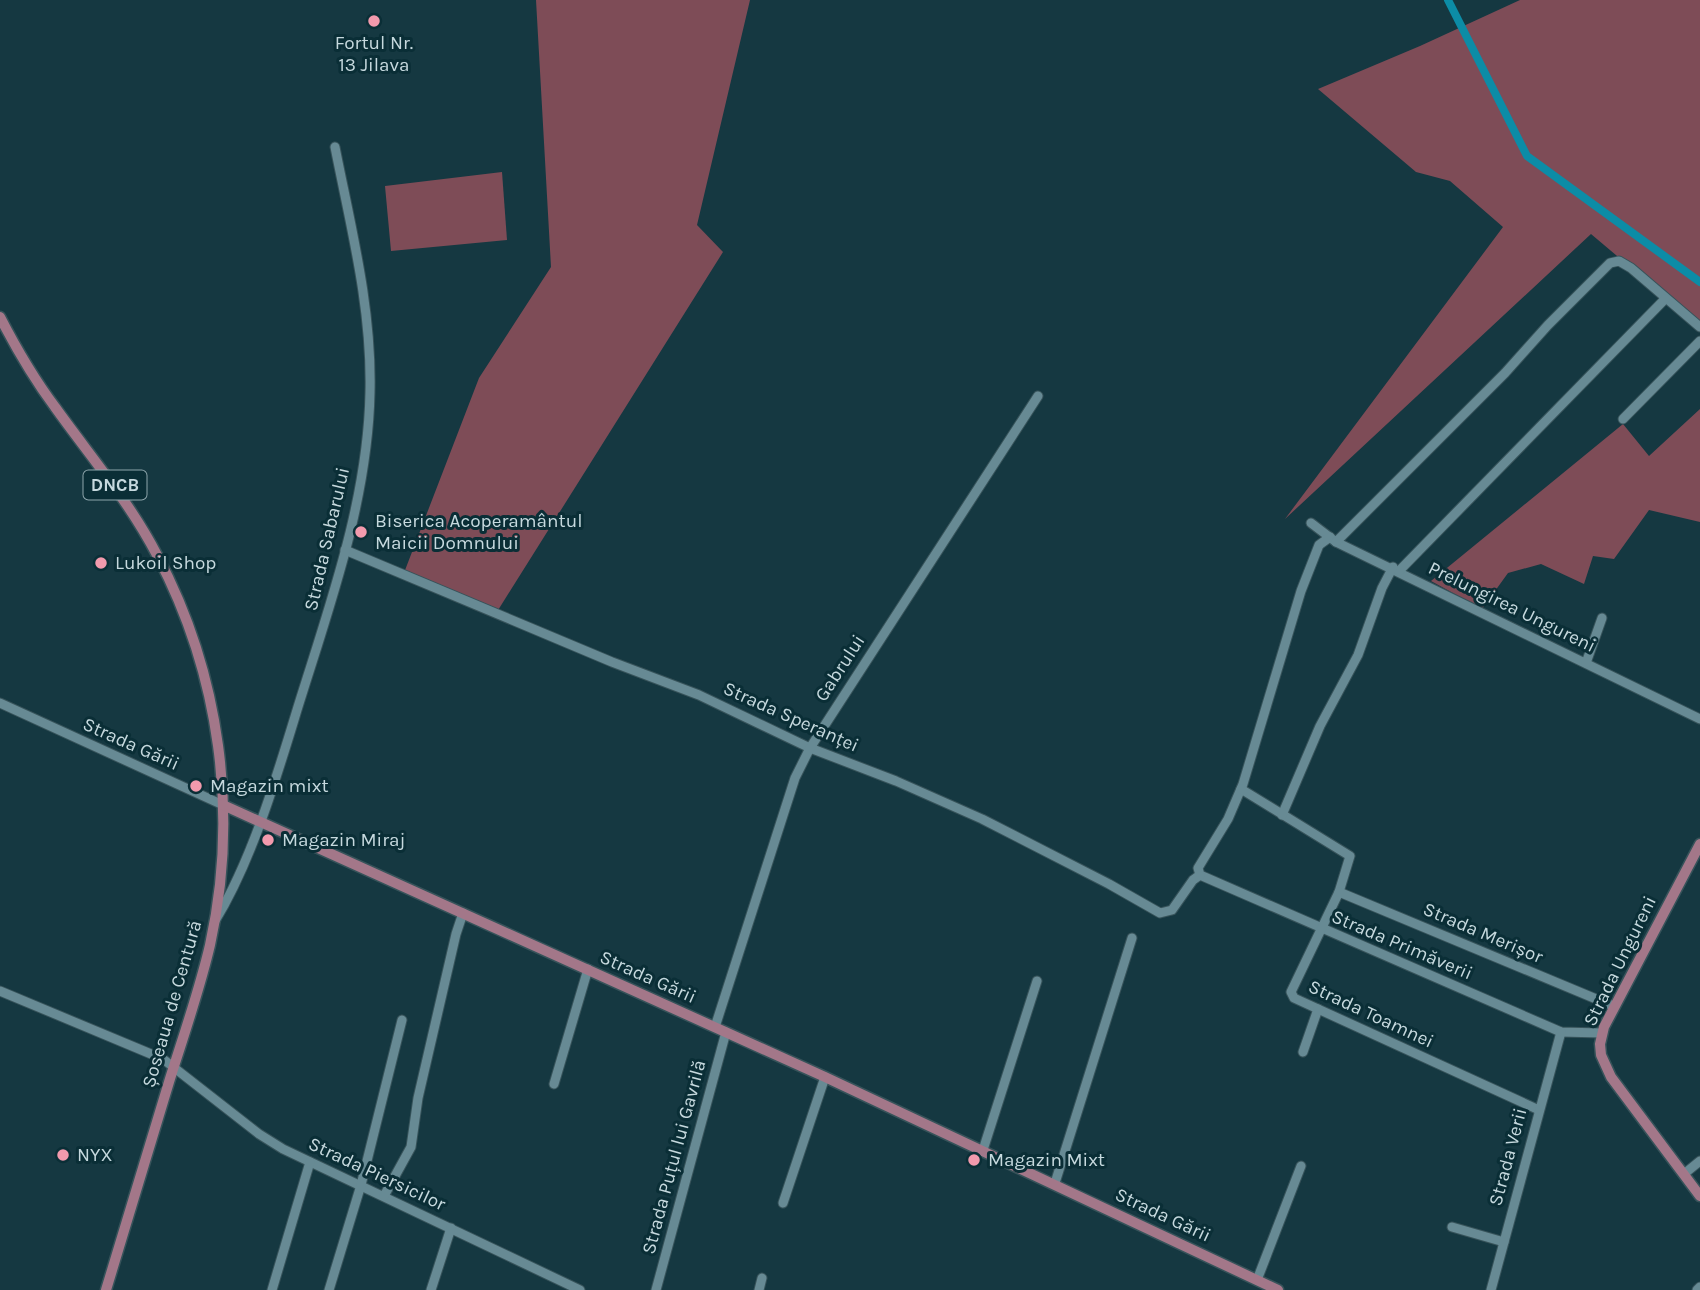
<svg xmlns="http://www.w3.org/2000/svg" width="1700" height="1290" viewBox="0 0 1700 1290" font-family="Karla,sans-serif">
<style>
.green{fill:#7e4c57}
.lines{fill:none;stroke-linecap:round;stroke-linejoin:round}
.canal{stroke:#0c8ca6;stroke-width:8}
.minor-casing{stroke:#37535a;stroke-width:11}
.major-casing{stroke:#37535a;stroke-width:13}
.minor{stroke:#678a94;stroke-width:9}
.major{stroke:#a37789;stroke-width:10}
.poi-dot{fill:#f29aad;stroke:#0a2e36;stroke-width:2.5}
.labels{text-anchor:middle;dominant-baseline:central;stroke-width:6;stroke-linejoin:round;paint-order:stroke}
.shield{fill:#0a2e36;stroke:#8ea6ac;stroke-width:2}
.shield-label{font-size:18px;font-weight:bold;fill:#c6d9de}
.poi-label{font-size:19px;fill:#c6d9de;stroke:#0a2e36;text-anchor:start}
.street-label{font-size:19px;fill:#c6d9de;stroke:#0a2e36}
</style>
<rect width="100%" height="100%" fill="#153841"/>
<!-- green -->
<g class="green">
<path d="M536,0h214l-53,225 26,27 -228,363 -93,-37 77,-200 72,-111z"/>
<path d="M1520,0h180v326l-109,-92 -306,285 218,-292 -53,-46 -34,-9 -98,-83 102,-43z"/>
<path d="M502,172l5,68 -116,11 -6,-65z"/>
<path d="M1700,409v113l-51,-12 -35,49 -21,-3 -9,28 -43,-20 -33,9 -26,36 -51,-28 192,-157 26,32z"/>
</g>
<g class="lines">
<!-- canal -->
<path class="canal" d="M1448,0l79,156 173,126"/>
<defs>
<g id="minor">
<path d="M1623,419l77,-78"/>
<path d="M1311,523l25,19 364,177"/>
<path d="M1330,537l-11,8 -18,46 -58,193 -15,35 -30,49 2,7 361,157 41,1"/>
<path d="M1336,542l169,-169 43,-48 62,-62 9,-2 12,7 69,59"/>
<path d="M345,550l267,112 87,33 111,53 86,33 86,38 127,65 51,29 12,-3 21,-30 7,-5"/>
<path d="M1399,571l266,-272"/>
<path d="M1586,663l16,-45"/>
<path d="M0,703l223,102"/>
<path d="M1241,789l109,67 -11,36 -48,100 3,6 245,112"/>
<path d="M1282,815l38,-89 38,-71 24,-67 11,-21"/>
<path d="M1339,892l274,114"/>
<path d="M215,921c37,-61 61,-142 82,-211 32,-103 71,-209 73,-318 2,-84 -19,-164 -35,-245"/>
<path d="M0,991l163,68 96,75 24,15 297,141"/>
<path d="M715,1027l80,-249 15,-30 228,-352"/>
<path d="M1303,1052l15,-43"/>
<path d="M554,1084l34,-115"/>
<path d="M983,1150l54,-169"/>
<path d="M1684,1174l16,-13"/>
<path d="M1055,1183l77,-245"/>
<path d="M384,1196l27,-49 7,-49 38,-164 7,-21"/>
<path d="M783,1203l42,-126"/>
<path d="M1452,1227l52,15"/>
<path d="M1257,1280l44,-114"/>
<path d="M272,1290l38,-128"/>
<path d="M329,1290l32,-105 41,-165"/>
<path d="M431,1290l20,-62"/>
<path d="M656,1290l70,-258"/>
<path d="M759,1290l3,-12"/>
<path d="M1491,1290l70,-258"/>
<path d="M1697,1290l3,-3"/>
</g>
<g id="major">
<path d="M0,317c16,31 34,62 55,90 35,49 74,94 102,148 63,119 82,259 53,390 -11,47 -27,92 -41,137 -21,70 -42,139 -63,208"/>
<path d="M223,805l602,272 453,213"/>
<path d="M1700,844l-96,183 -4,17 1,11 10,22 89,119"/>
</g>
</defs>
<!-- minor casing -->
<use href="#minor" class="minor-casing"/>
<!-- major casing -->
<use href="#major" class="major-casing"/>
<!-- minor -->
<use href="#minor" class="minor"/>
<!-- major -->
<use href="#major" class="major"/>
</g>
<!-- markers -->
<g class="poi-dot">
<circle cx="374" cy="21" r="7"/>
<circle cx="361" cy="532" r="7"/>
<circle cx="101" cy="563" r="7"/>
<circle cx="196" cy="786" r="7"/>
<circle cx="268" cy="840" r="7"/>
<circle cx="63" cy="1155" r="7"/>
<circle cx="974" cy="1160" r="7"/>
</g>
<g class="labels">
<!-- shield labels -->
<rect class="shield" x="83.5" y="470.5" width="63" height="29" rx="5"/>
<g class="shield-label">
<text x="115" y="485">DNCB</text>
</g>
<!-- poi labels -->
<g class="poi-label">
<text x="374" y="43" text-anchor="middle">Fortul Nr.<tspan x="374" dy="22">13 Jilava</tspan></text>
<text x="375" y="521">Biserica Acoperamântul<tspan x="375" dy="22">Maicii Domnului</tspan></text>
<text x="115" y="563">Lukoil Shop</text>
<text x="210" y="786">Magazin mixt</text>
<text x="282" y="840">Magazin Miraj</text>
<text x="77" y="1155">NYX</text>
<text x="988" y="1160">Magazin Mixt</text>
</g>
<!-- street labels -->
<g class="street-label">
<text transform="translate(327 539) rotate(-77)">Strada Sabarului</text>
<text transform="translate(1512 607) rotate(26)">Prelungirea Ungureni</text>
<text transform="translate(840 668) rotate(-57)">Gabrului</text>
<text transform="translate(791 717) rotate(24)">Strada Speranței</text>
<text transform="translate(131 744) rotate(24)">Strada Gării</text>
<text transform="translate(1483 933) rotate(23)">Strada Merișor</text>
<text transform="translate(1402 945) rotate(23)">Strada Primăverii</text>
<text transform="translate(1620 961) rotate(-64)">Strada Ungureni</text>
<text transform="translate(648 977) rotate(24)">Strada Gării</text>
<text transform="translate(172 1004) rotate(-74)">Șoseaua de Centură</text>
<text transform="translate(1371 1014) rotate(25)">Strada Toamnei</text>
<text transform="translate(674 1157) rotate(-75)">Strada Puțul lui Gavrilă</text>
<text transform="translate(1508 1157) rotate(-75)">Strada Verii</text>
<text transform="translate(377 1174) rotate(25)">Strada Piersicilor</text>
<text transform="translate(1163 1215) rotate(25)">Strada Gării</text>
</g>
</g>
</svg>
